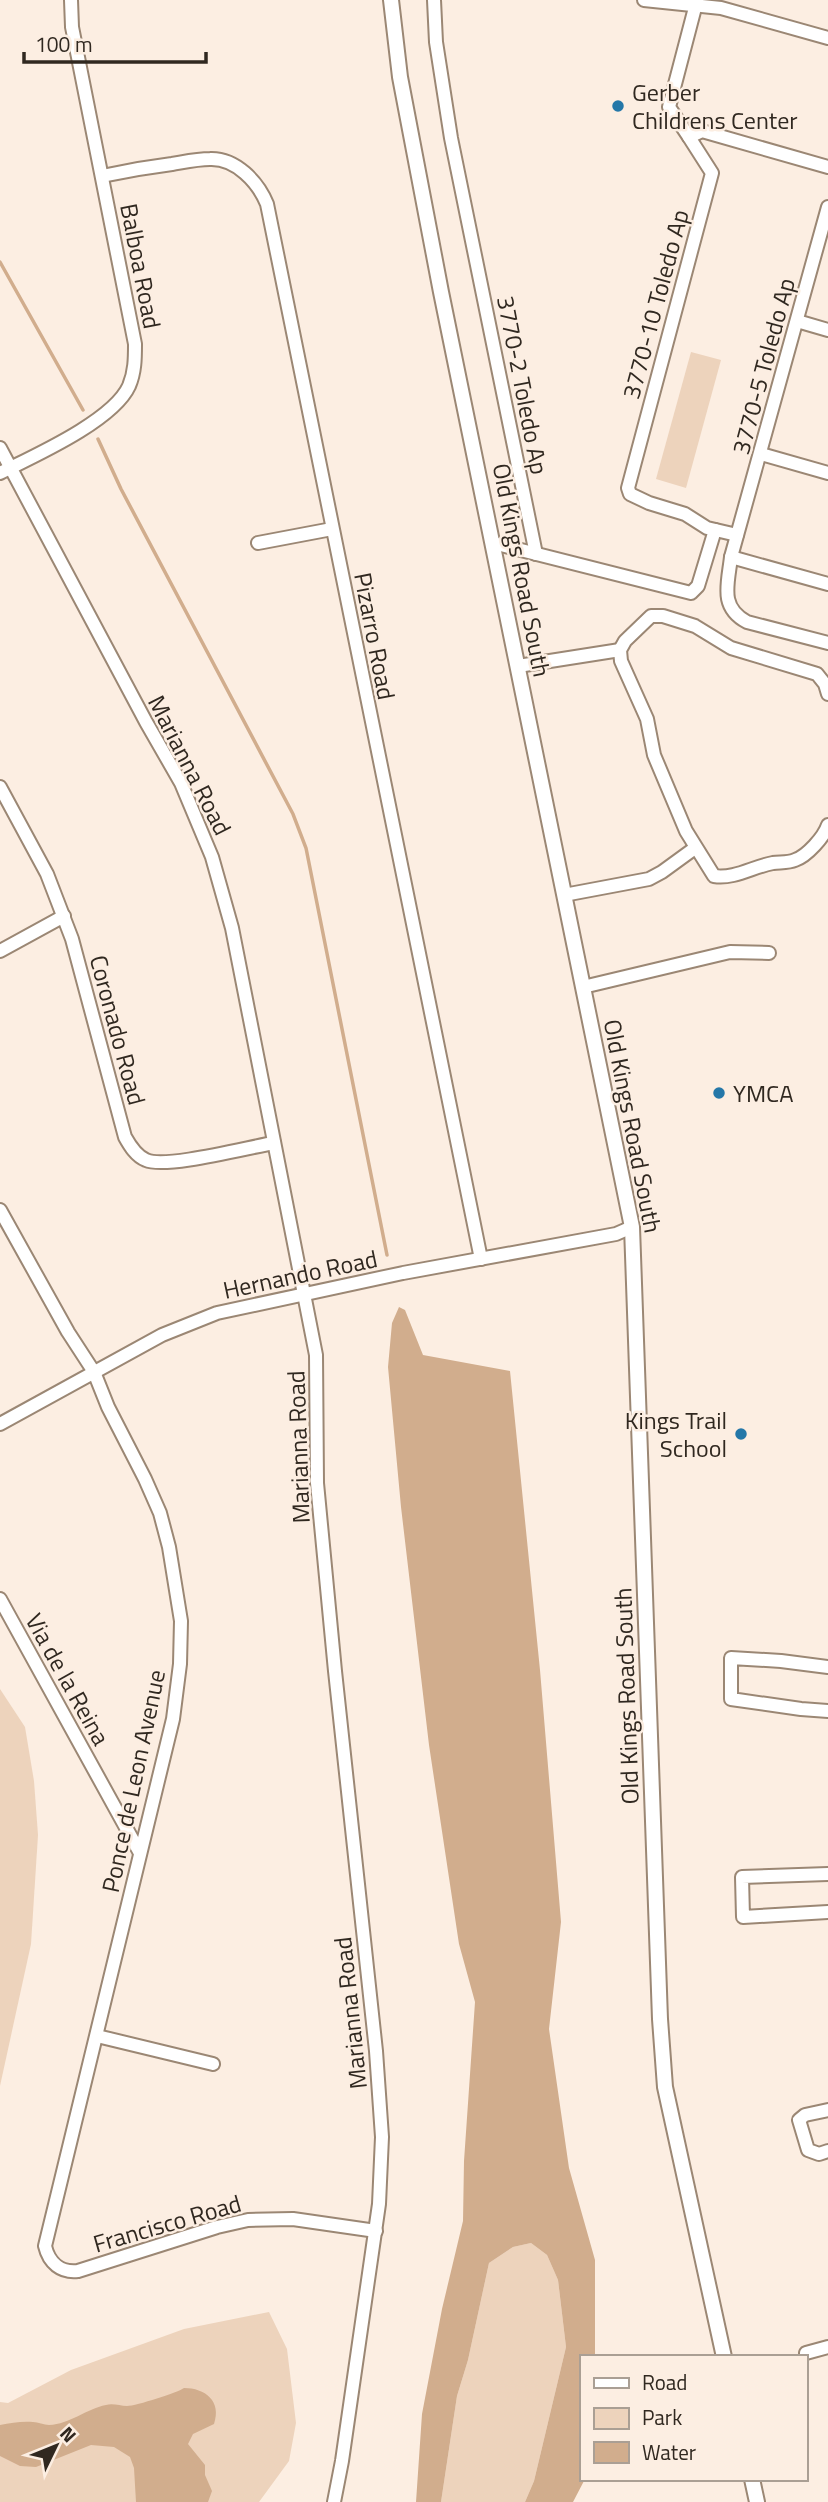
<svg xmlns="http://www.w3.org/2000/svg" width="828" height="2502" viewBox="0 0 828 2502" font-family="'Titillium Web',sans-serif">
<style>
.green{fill:#edd3bc}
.water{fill:#d1ad8d}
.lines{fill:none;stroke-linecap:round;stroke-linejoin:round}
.stream{stroke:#d1ad8d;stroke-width:3.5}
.minor-casing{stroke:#9b8774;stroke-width:16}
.tertiary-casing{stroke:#9b8774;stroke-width:18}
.minor{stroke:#fff;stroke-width:12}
.tertiary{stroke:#fff;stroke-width:14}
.poi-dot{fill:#2477a8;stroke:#fceee2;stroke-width:2.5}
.labels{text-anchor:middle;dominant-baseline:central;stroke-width:5;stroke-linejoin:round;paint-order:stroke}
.poi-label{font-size:24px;fill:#302820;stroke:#fceee2;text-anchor:start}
.street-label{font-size:24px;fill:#302820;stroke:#fceee2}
</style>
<rect width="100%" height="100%" fill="#fceee2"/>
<!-- green -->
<g class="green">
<path d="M691,352l30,8 -35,128 -30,-9z"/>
<path d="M0,1689l25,38 9,54 4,54 -7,109 -31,142z"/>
<path d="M531,2243l16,12 11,25 8,67 -32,134 -9,21h-84l16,-106 11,-36 21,-97 24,-16z"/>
<path d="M269,2312l18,37 9,74 -7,38 -30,41h-259v-100l8,1 63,-33 113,-41z"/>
</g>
<!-- water -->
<g class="water">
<path d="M399,1307l6,3 18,45 87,16 30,299 21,252 -12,107 20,139 26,92v97h-14v122h4l-12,23h-48l9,-21 32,-134 -8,-67 -11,-25 -16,-12 -18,4 -24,16 -21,97 -11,36 -16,106h-25l6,-88 20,-105 21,-88 1,-60 11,-159 -16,-58 -30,-199 -28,-238 -13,-140 4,-44z"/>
<path d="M184,2388c21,0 38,13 30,36l-21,10 -5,10 17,21v10l7,16 -4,11h-72l-2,-34 -4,-11 -16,-10 -23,-2 -55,22 -16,-1 -20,-10v-31c11,-2 22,-4 33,-3 5,0 11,3 16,3 21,-1 37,-16 57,-20 7,-2 14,1 21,1 9,0 52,-14 57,-18z"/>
</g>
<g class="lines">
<!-- stream -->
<g class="stream">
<path d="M0,262l83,148"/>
<path d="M98,439l23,50 172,325 13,34 81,407"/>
</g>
<defs>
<g id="minor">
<path d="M434,0l2,42 15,96 85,416"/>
<path d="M644,0l77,8 107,30"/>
<path d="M689,137l-20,-30 28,-107"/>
<path d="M102,176c23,-5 46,-9 70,-12 12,-2 25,-5 38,-5 26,-1 48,23 57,45l214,1055"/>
<path d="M828,207l-97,350c-3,27 -12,50 16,65l81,21"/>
<path d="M797,321l31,9"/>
<path d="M0,448l146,274 35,61 31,74 20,71 84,427 1,128 18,188 41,380 6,86 -3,67 -37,257 -8,41"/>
<path d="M761,454l67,19"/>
<path d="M0,473c34,-17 113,-52 129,-87 6,-14 6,-28 6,-42l-63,-317 -1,-27"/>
<path d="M737,535l-30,-7 -22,-14 -36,-11 -19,-9 -2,-6 84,-315 -23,-36 13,-6 126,36"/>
<path d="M258,543l74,-14"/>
<path d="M493,543l198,50 7,-7 17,-56"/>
<path d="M731,557l97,27"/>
<path d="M518,666l102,-16"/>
<path d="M828,694l-3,-10 -8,-10 -86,-26 -36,-22 -32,-10h-12l-26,25 -5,9 1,11 26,58 7,36 32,76 28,45c21,3 38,-9 59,-13 7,-1 15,0 22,-3 12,-4 29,-23 33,-35"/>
<path d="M0,787l47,87 25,65 53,198c5,9 11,19 21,23 20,9 103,-13 128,-17"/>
<path d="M564,895l85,-16 13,-7 33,-24"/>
<path d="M0,951l64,-35"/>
<path d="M583,987l147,-35 39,1"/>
<path d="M0,1210l68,122 26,40 14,35 37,72 15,34 9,34 12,74 -1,43 -7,55 -128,527c4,17 16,27 33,25l139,-44 31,-7 45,-1 83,12"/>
<path d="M0,1424l162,-89 55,-22 186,-40 213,-39 16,-7"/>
<path d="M0,1599l140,254"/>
<path d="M828,1667l-47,-6 -50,-3v41l70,10 27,2"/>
<path d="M828,1874l-86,3 1,40 85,-5"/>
<path d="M97,2036l116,28"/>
<path d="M828,2110l-23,5 -6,5 9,30 11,4 9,-3"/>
<path d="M806,2353l22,-6"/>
</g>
<g id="tertiary">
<path d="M391,0l9,77 41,215 191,935 28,792 5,68 59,270"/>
<path d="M752,2479l5,23"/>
</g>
</defs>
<!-- minor casing -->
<use href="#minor" class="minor-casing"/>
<!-- tertiary casing -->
<use href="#tertiary" class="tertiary-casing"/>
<!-- minor -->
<use href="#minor" class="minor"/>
<!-- tertiary -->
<use href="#tertiary" class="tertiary"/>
</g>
<!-- markers -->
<g class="poi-dot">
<circle cx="618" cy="106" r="7"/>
<circle cx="719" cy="1093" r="7"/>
<circle cx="741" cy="1434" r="7"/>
</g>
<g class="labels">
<!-- poi labels -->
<g class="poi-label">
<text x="632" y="92">Gerber<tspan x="632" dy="28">Childrens Center</tspan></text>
<text x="733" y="1093">YMCA</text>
<text x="727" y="1420" text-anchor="end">Kings Trail<tspan x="727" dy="28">School</tspan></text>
</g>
<!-- street labels -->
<g class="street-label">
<text transform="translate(141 266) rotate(79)">Balboa Road</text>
<text transform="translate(655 304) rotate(-75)">3770-10 Toledo Ap</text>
<text transform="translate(763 366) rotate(-75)">3770-5 Toledo Ap</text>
<text transform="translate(523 385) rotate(79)">3770-2 Toledo Ap</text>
<text transform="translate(522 570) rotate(79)">Old Kings Road South</text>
<text transform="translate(375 636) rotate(79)">Pizarro Road</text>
<text transform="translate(190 765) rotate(63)">Marianna Road</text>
<text transform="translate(118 1030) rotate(75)">Coronado Road</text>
<text transform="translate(633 1126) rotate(79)">Old Kings Road South</text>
<text transform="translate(300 1274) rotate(-12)">Hernando Road</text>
<text transform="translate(298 1447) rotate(-92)">Marianna Road</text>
<text transform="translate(68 1679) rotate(61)">Via de la Reina</text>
<text transform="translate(626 1696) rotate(-92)">Old Kings Road South</text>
<text transform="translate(133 1781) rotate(-78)">Ponce de Leon Avenue</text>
<text transform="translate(350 2013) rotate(-96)">Marianna Road</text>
<text transform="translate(167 2223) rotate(-16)">Francisco Road</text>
</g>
</g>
<!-- legend -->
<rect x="580" y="2355" width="228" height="126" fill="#fceee2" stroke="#aa9f94" stroke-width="2"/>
<rect x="594" y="2378" width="35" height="10" fill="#ffffff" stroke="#aa9f94" stroke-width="2"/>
<text x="642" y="2390" font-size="21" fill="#302820">Road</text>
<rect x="594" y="2408" width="35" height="21" fill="#edd3bc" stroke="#aa9f94" stroke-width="2"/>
<text x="642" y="2425" font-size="21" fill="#302820">Park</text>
<rect x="594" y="2442" width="35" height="21" fill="#d1ad8d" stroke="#aa9f94" stroke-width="2"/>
<text x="642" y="2460" font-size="21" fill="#302820">Water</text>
<!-- north arrow -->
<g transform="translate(56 2446) rotate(47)" stroke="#fceee2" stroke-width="5" paint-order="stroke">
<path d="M0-5L12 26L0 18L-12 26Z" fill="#302820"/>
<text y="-10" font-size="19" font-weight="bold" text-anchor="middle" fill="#302820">N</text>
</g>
<!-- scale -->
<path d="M24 52v10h182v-10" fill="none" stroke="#302820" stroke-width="3.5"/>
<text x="35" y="52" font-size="21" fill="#302820" stroke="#fceee2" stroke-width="5" paint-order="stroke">100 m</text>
</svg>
